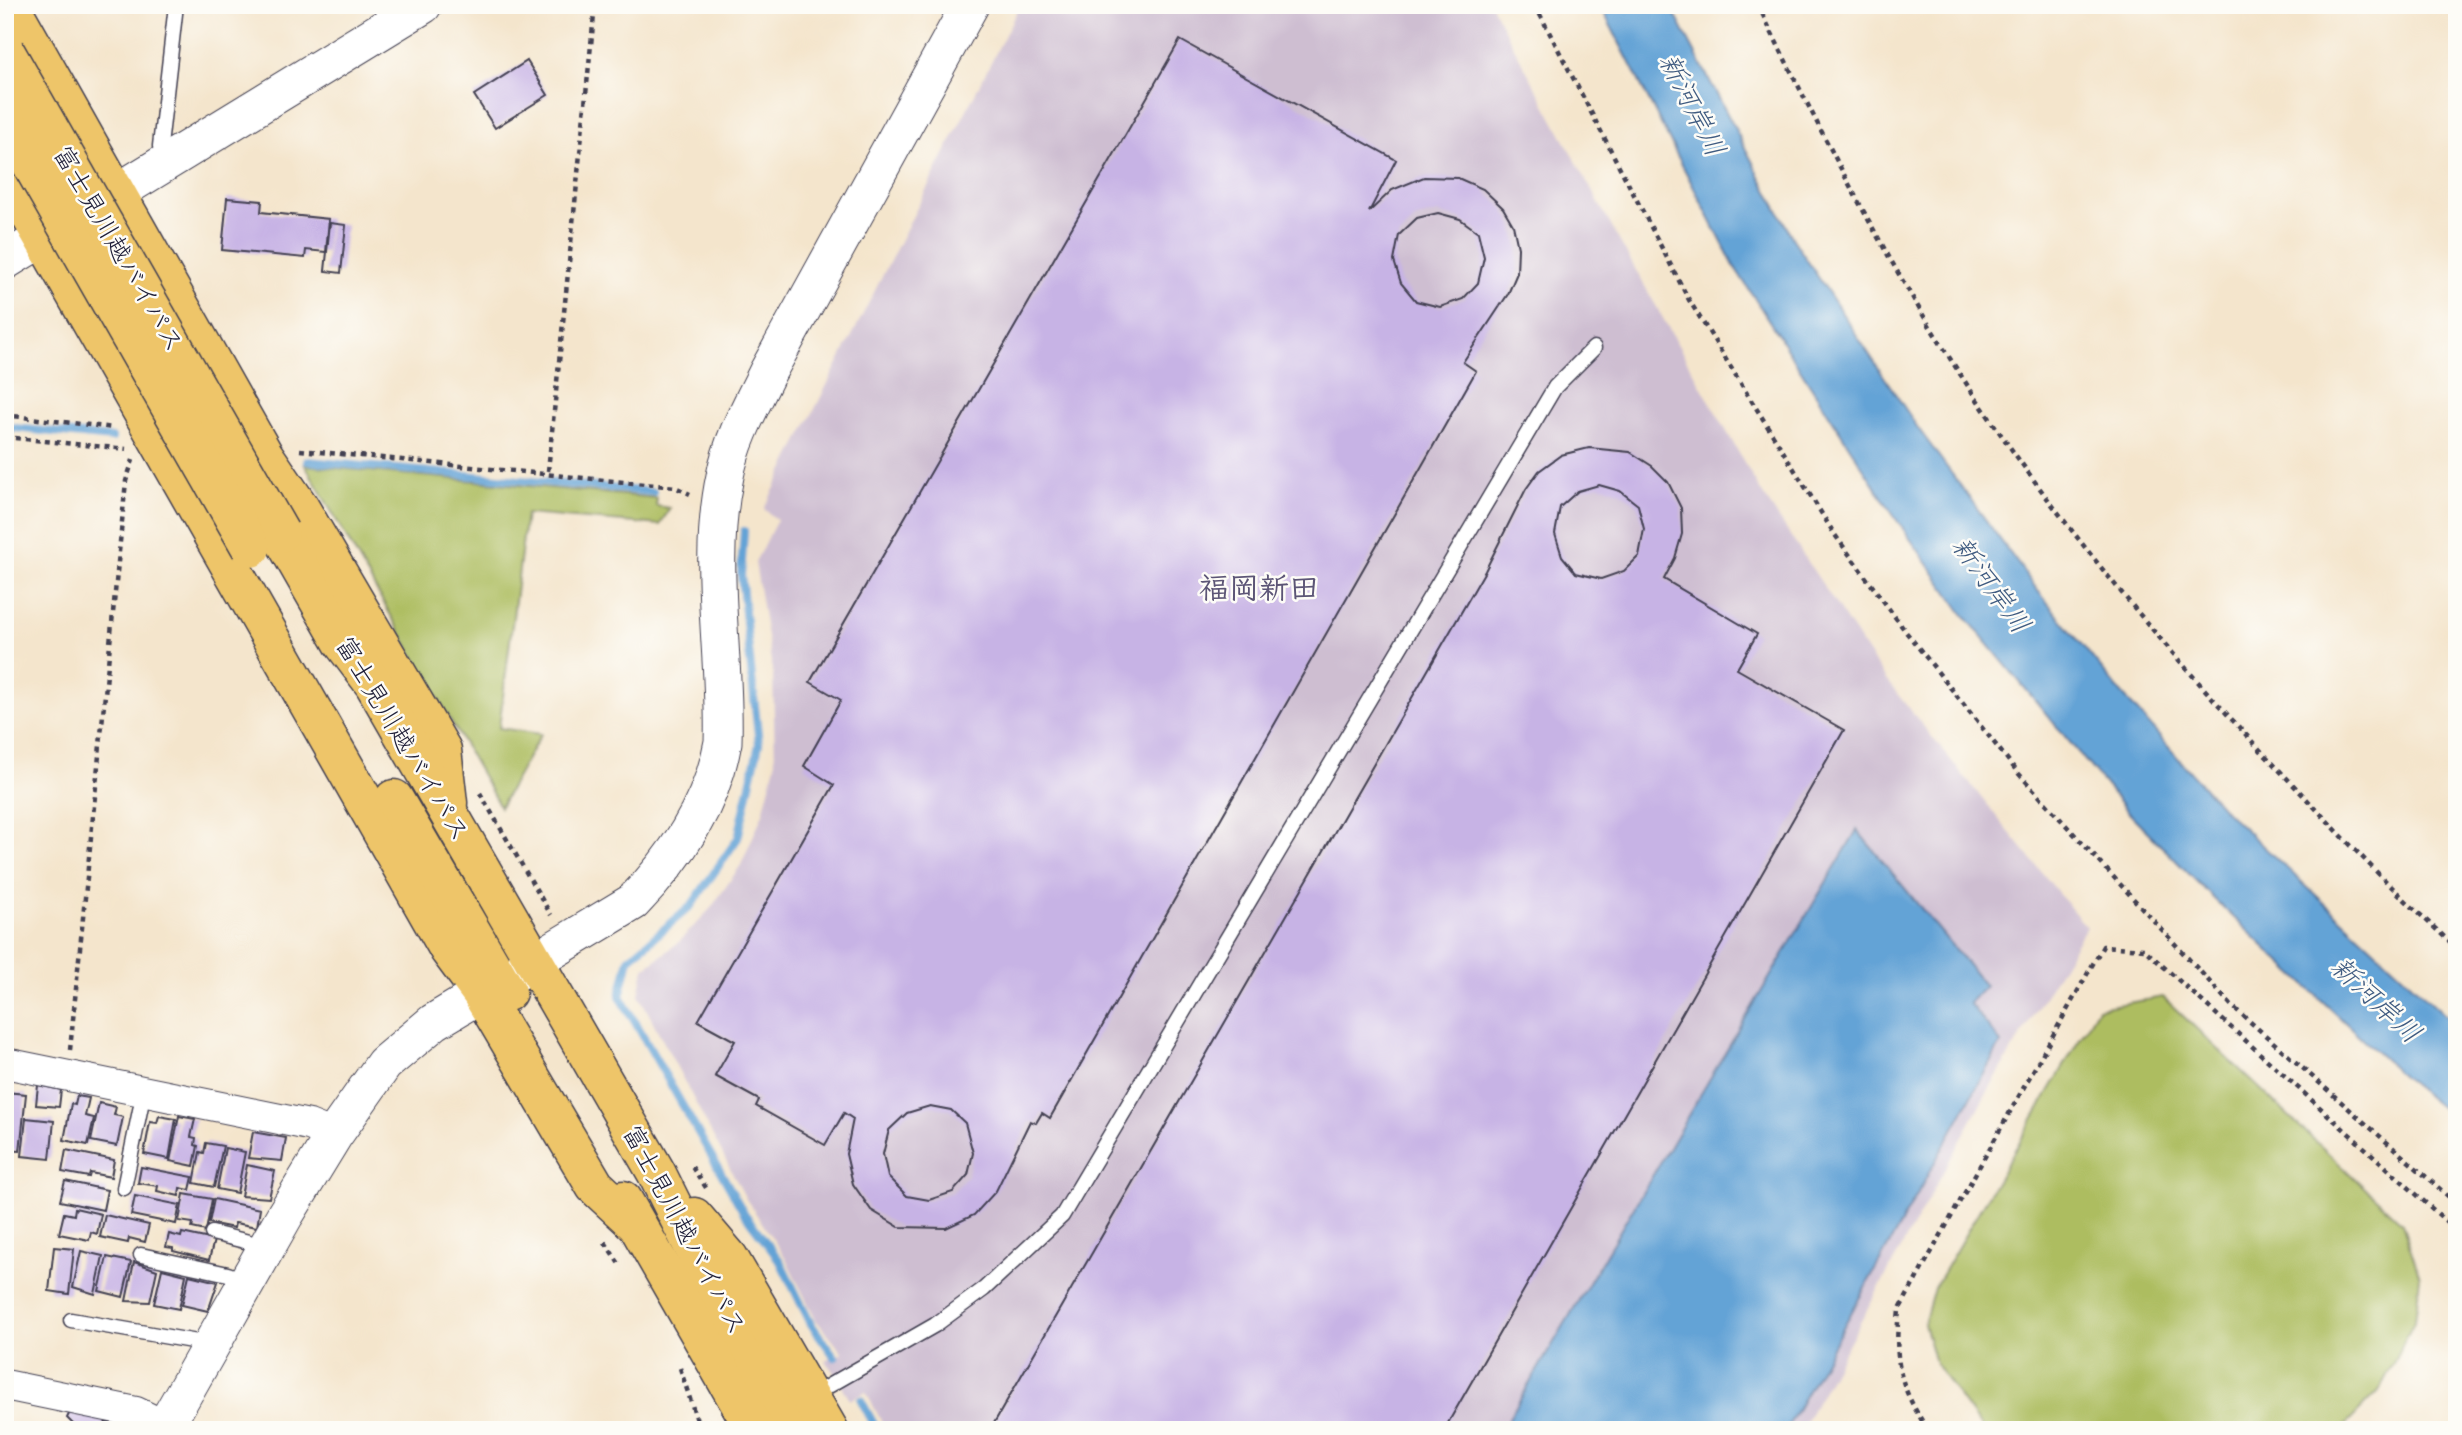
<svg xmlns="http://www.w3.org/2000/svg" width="2462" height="1435" viewBox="0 0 2462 1435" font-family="'Comic Neue','Klee One',sans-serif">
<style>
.industrial{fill:#cebed1}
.green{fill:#adbd60;stroke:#68704e;stroke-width:2}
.water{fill:#64a3d6;stroke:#436288;stroke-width:2}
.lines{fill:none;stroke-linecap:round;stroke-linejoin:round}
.stream{stroke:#64a3d6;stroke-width:8}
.building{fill:#c7b3e5;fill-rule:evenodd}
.service-casing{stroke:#423f51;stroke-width:17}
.minor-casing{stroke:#423f51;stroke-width:32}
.tertiary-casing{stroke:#423f51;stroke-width:39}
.trunk-casing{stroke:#423f51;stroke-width:41}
.path{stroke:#423f51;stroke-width:4.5;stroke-dasharray:5 5;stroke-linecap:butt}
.service{stroke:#fff;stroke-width:14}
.minor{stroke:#fff;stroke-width:30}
.tertiary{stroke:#fff;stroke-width:37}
.trunk{stroke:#eec569;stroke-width:38}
.trunk-bridge-casing{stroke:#423f51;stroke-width:41;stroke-linecap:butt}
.trunk-bridge{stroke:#eec569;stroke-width:38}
.labels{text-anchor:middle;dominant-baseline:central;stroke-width:5;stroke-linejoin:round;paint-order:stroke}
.street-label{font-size:26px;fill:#22223b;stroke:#fdfcf7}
.water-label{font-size:28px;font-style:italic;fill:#405c81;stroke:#fdfcf7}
.quarter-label{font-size:30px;font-weight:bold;fill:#5c5576;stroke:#fdfcf7}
</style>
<rect width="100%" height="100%" fill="#fdfcf7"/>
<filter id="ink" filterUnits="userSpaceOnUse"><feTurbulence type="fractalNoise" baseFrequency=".0143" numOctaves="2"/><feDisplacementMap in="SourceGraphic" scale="14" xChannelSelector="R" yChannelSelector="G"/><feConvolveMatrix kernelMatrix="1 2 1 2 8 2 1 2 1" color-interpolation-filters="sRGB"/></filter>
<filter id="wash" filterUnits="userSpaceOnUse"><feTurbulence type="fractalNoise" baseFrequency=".00686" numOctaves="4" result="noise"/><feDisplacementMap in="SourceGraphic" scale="28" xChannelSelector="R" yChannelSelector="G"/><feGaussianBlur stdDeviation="1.57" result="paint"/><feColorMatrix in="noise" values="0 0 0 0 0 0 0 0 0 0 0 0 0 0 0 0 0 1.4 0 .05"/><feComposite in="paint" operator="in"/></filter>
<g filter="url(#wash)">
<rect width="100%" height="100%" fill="#f4e5cc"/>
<!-- industrial -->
<path class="industrial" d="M1020,5h471l129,237 138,245 128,193 200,247 -101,169 -184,334h-915l-20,-38 -16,8 -24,-40 17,-7 -27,-33 -31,-63 -39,-58 -107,-204 5,-26 35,-27 32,-34 30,-43 22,-52 12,-48 -2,-91 -18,-112 22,-42 -13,-11z"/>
<!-- green -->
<g class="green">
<path d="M305,465l352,33 -1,8 14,2 -10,17 -134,-11 -27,214 42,6 -41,73z"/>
<path d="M2163,997l239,226 18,54 -5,43 -36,71 -38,39h-358l-48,-67 -11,-39 10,-36 164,-280z"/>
</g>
<!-- water -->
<g class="water">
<path d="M1600,5h70l123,234 125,189 120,163 83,102 102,116 234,217v94l-55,-44 -189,-178 -86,-87 -163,-196 -70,-99 -160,-250z"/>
<path d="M1857,830l128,156 -16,17 32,40 -215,387h-284z"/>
</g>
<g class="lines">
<!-- stream -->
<g class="stream">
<path d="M5,427l107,11"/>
<path d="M307,461l346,31"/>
<path d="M744,531l-3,44 18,169 -21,94 -47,68 -62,53 -9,37 124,217 36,48 31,63 24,33"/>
<path d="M861,1400l16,30"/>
</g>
</g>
<g id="blocks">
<!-- building -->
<g class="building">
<path d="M1180,40l216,120 -27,52 23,-22 32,-13 34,1 25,11 20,19 10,17 5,23 -1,25 -9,21 -45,68 13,9 -426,747 -8,-5 -6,10 -6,-2 -34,70 -22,24 -28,13 -47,-1 -28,-17 -18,-26 -7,-30 7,-35 -9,-6 -19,32 -69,-39 3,-6 -44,-24 20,-35 -37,-20 136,-236 -30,-19 37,-66 -31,-18zM1438,213l22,6 18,13 6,25 -6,26 -15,16 -23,8 -24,-6 -15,-18 -7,-22 5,-26 18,-17zM930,1106l21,4 14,13 8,30 -5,22 -15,17 -24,8 -22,-4 -19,-19 -5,-23 6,-24 18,-17z"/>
<path d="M527,61l21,34 -53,33 -21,-33z"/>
<path d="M227,198l35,3 -1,11 68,7 -3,33 -20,-2 -1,8 -83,-8z"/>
<path d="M330,223l16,2 -5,48 -16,-2z"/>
<path d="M1589,448l41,4 22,14 16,16 13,26 1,26 -7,24 -11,21 93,55 -20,35 107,61 -400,700h-454l495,-859 41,-82 13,-18 22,-16zM1599,485l21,6 18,14 6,24 -5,27 -15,15 -23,8 -25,-6 -14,-17 -7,-22 5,-27 18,-16z"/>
<path d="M38,1085l23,5 -2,17 -23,-2z"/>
<path d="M5,1092l21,2 -6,57 -15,-1z"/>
<path d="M77,1096l12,2 -4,18 9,2 -6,27 -24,-5 7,-36 4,1z"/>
<path d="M99,1103l17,4 -2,8 9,2 -6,29 -26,-5z"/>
<path d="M159,1116l17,3 -7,40 -25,-5 6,-32 7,1z"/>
<path d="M179,1116l16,3 -4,18 5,1 -1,7 3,1 -4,20 -24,-5z"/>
<path d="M26,1118l28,3 -4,38 -28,-3z"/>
<path d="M253,1132l33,6 -4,23 -34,-3z"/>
<path d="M206,1143l17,3 -9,41 -20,-4 6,-31 4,1z"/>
<path d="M225,1148l20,4 -8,41 -20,-4z"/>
<path d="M66,1150l48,10 -3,17 -21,-4 -1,4 -27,-5z"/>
<path d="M247,1165l28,6 -6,27 -28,-2z"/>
<path d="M141,1167l52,10 -3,13 -10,-2 -1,8 -22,-5 1,-5 -20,-3z"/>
<path d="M65,1181l42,9 -4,20 -43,-9z"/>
<path d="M184,1194l28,5 -6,32 -14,-3 1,-5 -14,-2z"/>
<path d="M135,1196l45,9 -4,19 -45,-9z"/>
<path d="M214,1199l46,10 -3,18 -22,-4 -1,5 -25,-5z"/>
<path d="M75,1208l26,6 -4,20 -6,-2 -2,8 -30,-6 5,-21 10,2z"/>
<path d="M105,1215l44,10 -4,17 -16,-4 -1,5 -28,-6z"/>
<path d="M182,1233l32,7 -5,20 -36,-9v-3l-7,-1 3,-13 12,3z"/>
<path d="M54,1247l20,2 -5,45 -20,-3z"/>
<path d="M81,1251l22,5 -8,38 -22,-7z"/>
<path d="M107,1257l24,5 -8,35 -24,-6z"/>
<path d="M134,1262l23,8 -7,32 -24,-1z"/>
<path d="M162,1269l24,6 -7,34 -25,-5z"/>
<path d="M189,1275l29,7 -10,29 -26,-6z"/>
<path d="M71,1410l14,7 3,-4 19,7 -5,10h-23l-12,-12z"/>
<path d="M108,1422l11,6 3,-6 14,8h-32z"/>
</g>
</g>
</g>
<g filter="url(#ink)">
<use href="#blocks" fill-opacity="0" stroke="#423f51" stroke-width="2"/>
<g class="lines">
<defs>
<g id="service">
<path d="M165,163l-5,-17 16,-141"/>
<path d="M124,1188l20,-97"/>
<path d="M212,1233l53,13"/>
<path d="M141,1255l87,19 19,8"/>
<path d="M71,1320l138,24"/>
<path d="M811,1396l124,-71 49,-36 78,-73 493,-829 39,-39"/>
</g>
<g id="minor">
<path d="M5,1063l304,62 25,10"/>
<path d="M5,1385l131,27 29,14"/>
</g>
<g id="tertiary">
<path d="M5,261l418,-256"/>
<path d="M163,1430l122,-215 49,-80 50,-71 50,-42 199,-120c43,-44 79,-98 90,-160 3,-88 -17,-179 2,-266 7,-37 26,-70 42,-103l203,-368"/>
</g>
<g id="trunk">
<path d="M10,5l254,450 36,53 142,242 6,53"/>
<path d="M5,171l444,779 32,43 114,193 41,38"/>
<path d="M280,533l63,110 31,41 282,488 70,141 66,117"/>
<path d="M394,799l113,193"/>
<path d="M623,1200l132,230"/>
<path d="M694,1217l35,41 100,172"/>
</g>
</defs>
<!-- service casing -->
<use href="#service" class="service-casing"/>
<!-- minor casing -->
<use href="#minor" class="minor-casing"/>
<!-- tertiary casing -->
<use href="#tertiary" class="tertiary-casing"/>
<!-- trunk casing -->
<use href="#trunk" class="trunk-casing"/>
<!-- path -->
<g class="path">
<path d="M1535,5l154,295 146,235 71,97 113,142 212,231 226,199"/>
<path d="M1758,5c60,121 120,241 193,355 100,156 221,299 350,433 50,53 101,107 156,155"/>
<path d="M5,415l109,13"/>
<path d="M5,437l121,12"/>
<path d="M300,450l375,37 15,7"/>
<path d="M548,471l47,-466"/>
<path d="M480,793l71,122"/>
<path d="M70,1050l56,-569 7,-21"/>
<path d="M692,1167l15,22"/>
<path d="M605,1242l16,25"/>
<path d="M680,1368l20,62"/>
<path d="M1928,1430c-29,-44 -34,-67 -29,-120l204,-364 41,3 313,282"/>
</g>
<!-- service -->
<use href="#service" class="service"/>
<!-- minor -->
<use href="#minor" class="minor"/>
<!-- tertiary -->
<use href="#tertiary" class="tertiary"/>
<!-- trunk -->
<use href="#trunk" class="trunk"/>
<defs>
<g id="trunk-bridge">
<path d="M5,51l275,482"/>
<path d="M5,118l246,430"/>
</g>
</defs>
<!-- trunk-bridge casing -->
<use href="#trunk-bridge" class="trunk-bridge-casing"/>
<!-- trunk-bridge -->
<use href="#trunk-bridge" class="trunk-bridge"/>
</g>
</g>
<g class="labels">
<!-- street labels -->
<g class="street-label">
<text transform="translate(118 249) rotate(60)">富士見川越バイパス</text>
<text transform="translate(402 739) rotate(59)">富士見川越バイパス</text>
<text transform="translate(684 1230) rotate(62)">富士見川越バイパス</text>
</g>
<!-- water labels -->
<g class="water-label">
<text transform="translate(1692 105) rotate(63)">新河岸川</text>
<text transform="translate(1991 585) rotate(54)">新河岸川</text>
<text transform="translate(2376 1000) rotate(43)">新河岸川</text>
</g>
<!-- quarter labels -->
<g class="quarter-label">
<text x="1259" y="588">福岡新田</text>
</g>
</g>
<!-- margin -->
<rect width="2462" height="1435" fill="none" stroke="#fdfcf7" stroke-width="28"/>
</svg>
